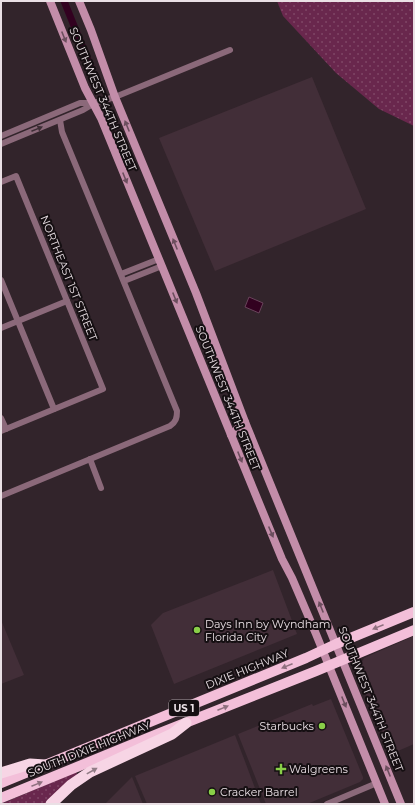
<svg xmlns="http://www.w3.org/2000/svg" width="415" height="805" viewBox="0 0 415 805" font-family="Montserrat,sans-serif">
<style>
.built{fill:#422e38}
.grass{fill:url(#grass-dots)}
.water{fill:#320120;stroke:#69445b}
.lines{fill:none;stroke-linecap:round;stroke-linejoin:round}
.canal{stroke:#320120;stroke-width:7}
.minor{stroke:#8b697a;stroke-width:6}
.secondary{stroke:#c38da9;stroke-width:8}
.trunk{stroke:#f3bfd9;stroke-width:10}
.motorway{stroke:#f7d5e5;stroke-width:11}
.oneway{fill:#6c4e5e}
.oneway2{fill:#3e2e36}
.oneway3{fill:#8f707f}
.oneway4{fill:#917c86}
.poi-dot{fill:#89cf48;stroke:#150f12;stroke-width:1.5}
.labels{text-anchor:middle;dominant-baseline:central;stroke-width:4;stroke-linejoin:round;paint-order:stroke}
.shield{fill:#150f12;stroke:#aaa1a6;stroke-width:1}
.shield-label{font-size:10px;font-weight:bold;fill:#eae0e5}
.street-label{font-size:11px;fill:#eae0e5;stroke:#150f12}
.poi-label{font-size:11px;fill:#eae0e5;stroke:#150f12;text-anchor:start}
</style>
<defs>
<pattern id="grass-dots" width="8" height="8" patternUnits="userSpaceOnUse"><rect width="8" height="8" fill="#69274d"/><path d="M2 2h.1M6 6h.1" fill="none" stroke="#7f4666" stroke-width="1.8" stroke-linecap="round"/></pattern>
</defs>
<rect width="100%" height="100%" fill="#32242b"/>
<!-- built -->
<g class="built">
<path d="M312,77l54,132 -151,62 -56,-133z"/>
<path d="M273,570l24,64 -123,50 -23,-59 12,-12z"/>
<path d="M1,620l23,55 -23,9z"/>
<path d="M414,636v108l-23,10 -34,-81 7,-15z"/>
<path d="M331,699l32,78v2l-3,3 -53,22h-41l-28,-70 74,-30 1,2z"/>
<path d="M235,735l26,69h-114l-12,-28z"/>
<path d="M132,777l11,27h-38z"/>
</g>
<!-- grass -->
<g class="grass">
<path d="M277,1h137v125l-35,-17 -43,-36 -53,-57z"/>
<path d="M76,772l2,4 -30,28h-47z"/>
</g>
<!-- water -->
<path class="water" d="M249,297l14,6 -4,10 -14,-6z"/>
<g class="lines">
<!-- canal -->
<path class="canal" d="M64,1l27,67"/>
<!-- minor -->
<g class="minor">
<path d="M1,136l79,-33h14l21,-6 115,-47"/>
<path d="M1,144l82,-34 10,-6"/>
<path d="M1,182l15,-6 87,213 -102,42"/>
<path d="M121,274l38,-15"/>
<path d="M1,280l53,129"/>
<path d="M124,281l38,-15"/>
<path d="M1,328l66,-27"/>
<path d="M1,418l5,11"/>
<path d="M90,459l11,29"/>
<path d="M1,496l169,-70c6,-4 7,-8 7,-15l-115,-279 -2,-12"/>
<path d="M327,804l50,-21"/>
</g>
<!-- secondary -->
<g class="secondary">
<path d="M50,1l35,87 16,30 181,441 10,19 24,56 69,170"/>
<path d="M79,1l12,29 24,67 81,196 49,129 156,382"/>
<path d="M231,435l14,-13"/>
</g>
<!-- trunk -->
<g class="trunk">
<path d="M1,783l305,-125 30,-14 78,-32"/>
<path d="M1,798l159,-65 156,-62 98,-41"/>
</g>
<!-- motorway -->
<g class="motorway">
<path d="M1,773l29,-9 15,1"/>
<path d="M51,804l20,-19 19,-13 82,-38 14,-11"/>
</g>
</g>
<!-- one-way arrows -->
<defs><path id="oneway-solid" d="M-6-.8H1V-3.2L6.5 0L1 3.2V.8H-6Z"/></defs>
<g class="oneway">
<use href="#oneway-solid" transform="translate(64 37) rotate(68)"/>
<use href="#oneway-solid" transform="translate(127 126) rotate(-112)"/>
<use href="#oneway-solid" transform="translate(125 178) rotate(68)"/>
<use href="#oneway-solid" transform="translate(175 244) rotate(-112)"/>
<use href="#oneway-solid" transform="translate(175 298) rotate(68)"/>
<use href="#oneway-solid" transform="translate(240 457) rotate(68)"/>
<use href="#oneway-solid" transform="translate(271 532) rotate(67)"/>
<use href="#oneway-solid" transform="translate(321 607) rotate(-112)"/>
<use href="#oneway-solid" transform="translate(344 702) rotate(68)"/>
<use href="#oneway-solid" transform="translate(388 771) rotate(-112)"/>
</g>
<use class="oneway2" href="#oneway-solid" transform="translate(37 129) rotate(-22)"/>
<g class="oneway3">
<use href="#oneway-solid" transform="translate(378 627) rotate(158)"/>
<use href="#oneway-solid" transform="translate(287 666) rotate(158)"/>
<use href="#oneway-solid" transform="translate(223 708) rotate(-22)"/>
<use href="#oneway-solid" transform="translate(37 784) rotate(-22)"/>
</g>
<use class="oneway4" href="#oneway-solid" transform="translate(92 771) rotate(-29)"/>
<!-- markers -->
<g class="poi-dot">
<circle cx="197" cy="630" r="4"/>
<circle cx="322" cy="726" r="4"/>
<path d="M279 763h4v4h4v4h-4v4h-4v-4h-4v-4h4z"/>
<circle cx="212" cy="792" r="4"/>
</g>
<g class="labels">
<!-- shield labels -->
<rect class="shield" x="169" y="700" width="30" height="16" rx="3"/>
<g class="shield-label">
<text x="184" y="708">US 1</text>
</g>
<!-- street labels -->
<g class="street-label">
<text transform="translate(103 99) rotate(67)">SOUTHWEST 344TH STREET</text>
<text transform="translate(69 278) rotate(68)">NORTHEAST 1ST STREET</text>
<text transform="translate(228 398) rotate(68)">SOUTHWEST 344TH STREET</text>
<text transform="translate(247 669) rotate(-22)">DIXIE HIGHWAY</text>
<text transform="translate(371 699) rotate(68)">SOUTHWEST 344TH STREET</text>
<text transform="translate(89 749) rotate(-22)">SOUTH DIXIE HIGHWAY</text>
</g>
<!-- poi labels -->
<g class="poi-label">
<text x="205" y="624">Days Inn by Wyndham<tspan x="205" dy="13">Florida City</tspan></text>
<text x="314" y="726" text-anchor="end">Starbucks</text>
<text x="289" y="769">Walgreens</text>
<text x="220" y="792">Cracker Barrel</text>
</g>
</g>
<!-- border -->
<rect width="415" height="805" fill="none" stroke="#eae0e5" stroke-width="4"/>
</svg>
